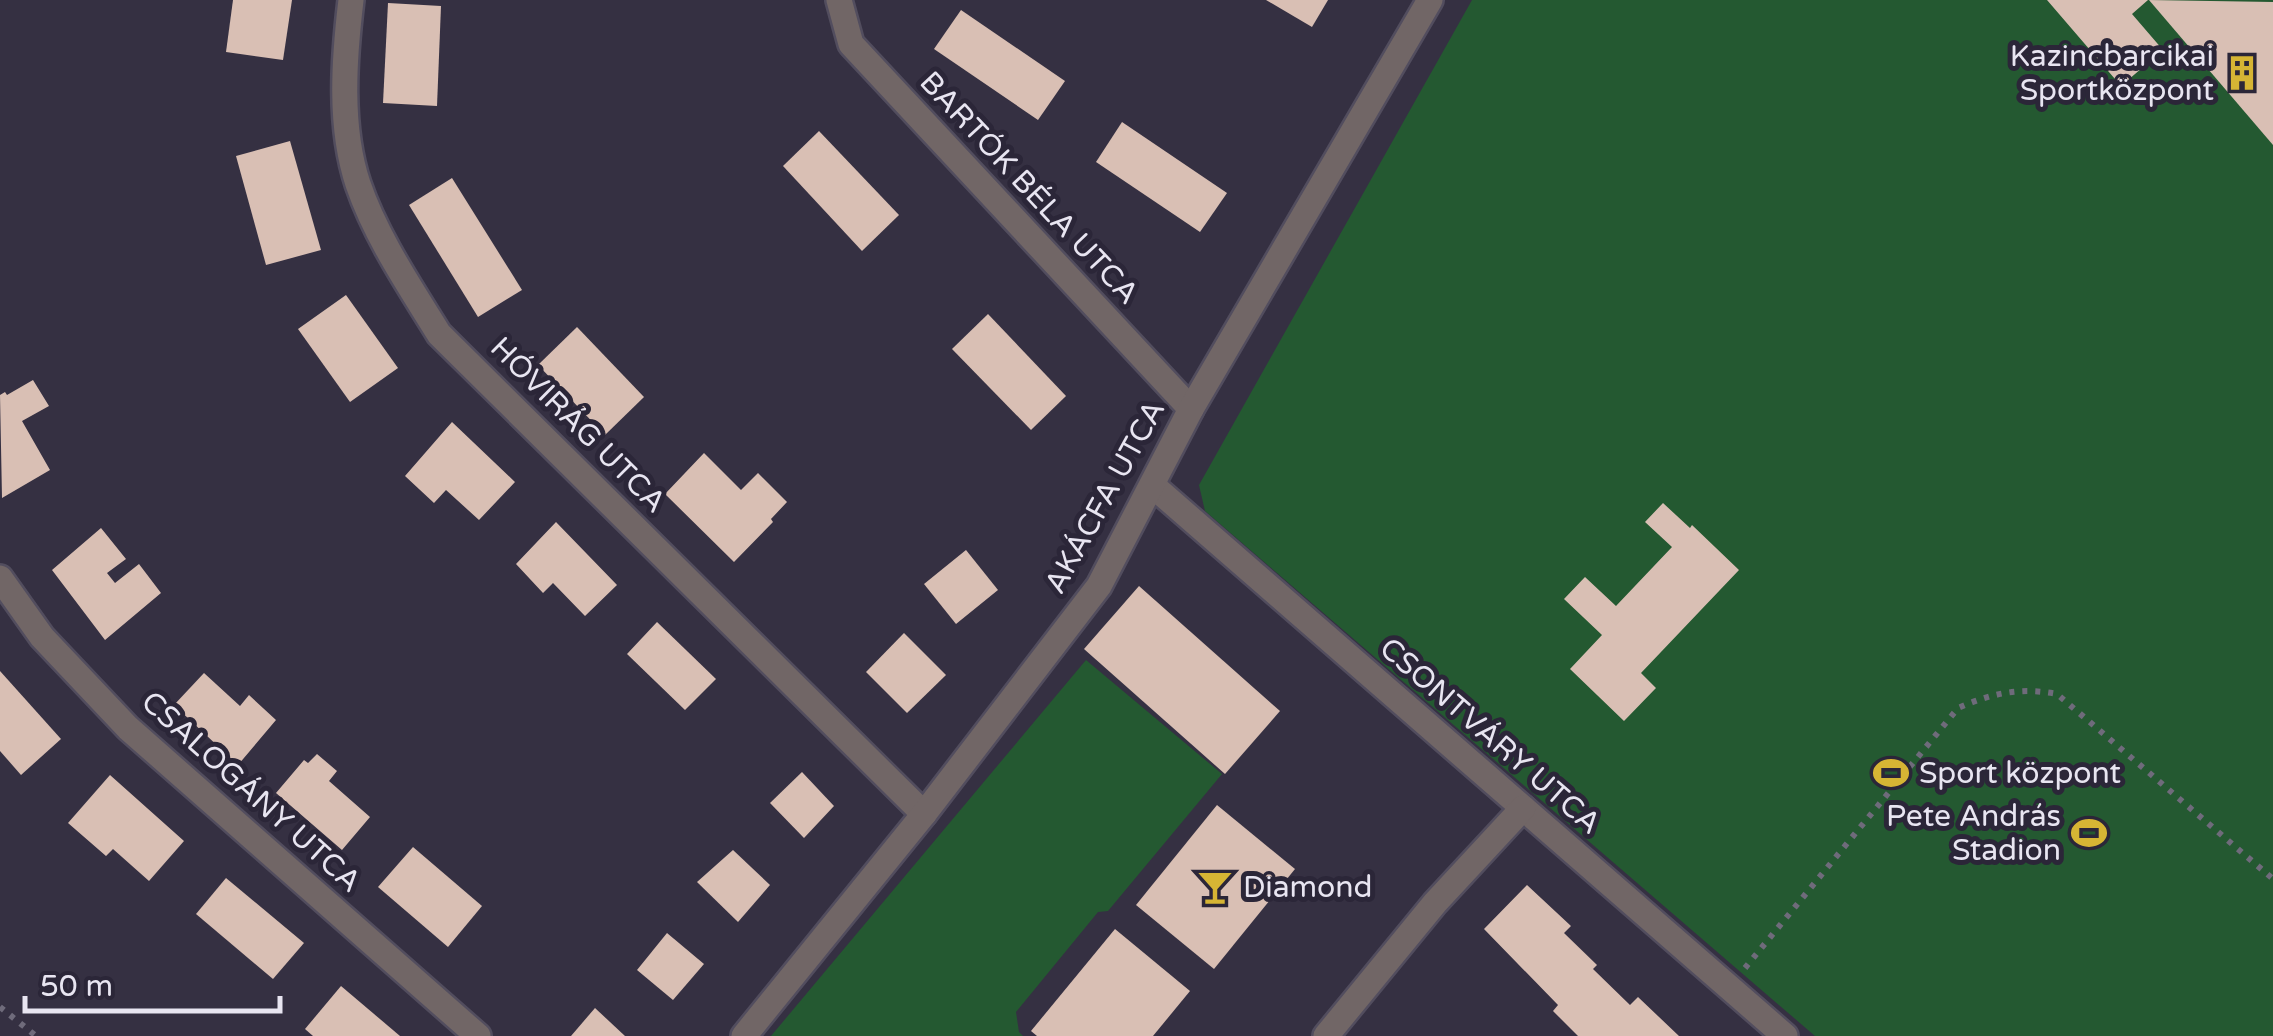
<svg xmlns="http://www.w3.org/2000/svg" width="2273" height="1036" viewBox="0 0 2273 1036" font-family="'Varela Round',sans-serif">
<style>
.green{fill:#245931}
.building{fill:#d9bfb4}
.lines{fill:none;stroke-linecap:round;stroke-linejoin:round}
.minor-casing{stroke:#524d5e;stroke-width:30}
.path{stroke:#6f6b7b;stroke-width:6;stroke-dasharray:5 8;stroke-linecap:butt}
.minor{stroke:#716666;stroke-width:25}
.labels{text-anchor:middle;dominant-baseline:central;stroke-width:10;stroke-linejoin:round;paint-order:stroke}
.poi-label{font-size:30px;fill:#e8e5f1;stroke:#2b2638;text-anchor:end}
.street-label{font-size:30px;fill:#e8e5f1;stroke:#2b2638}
</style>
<rect width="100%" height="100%" fill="#353042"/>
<!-- green -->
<g class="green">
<path d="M1472,0h801v1036h-458l-610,-525 -6,-26z"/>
<path d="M1086,660l136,114 -114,137 -10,1 -82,100 3,20 4,4h-252z"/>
</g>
<!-- building -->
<g class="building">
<path d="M233,0h59l-9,60 -57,-8z"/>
<path d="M1266,0h62l-16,27z"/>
<path d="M2047,0h101l-16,14 31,36 -42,36z"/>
<path d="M2149,0l124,2v143z"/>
<path d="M388,3l53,3 -4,100 -54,-3z"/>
<path d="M961,10l104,71 -27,39 -104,-71z"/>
<path d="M1122,122l105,71 -27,39 -104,-70z"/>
<path d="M819,131l80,84 -37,36 -79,-85z"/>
<path d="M290,141l31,109 -55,15 -30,-109z"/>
<path d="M452,178l70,112 -44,27 -69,-112z"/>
<path d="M346,295l52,73 -48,34 -52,-73z"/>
<path d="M988,314l78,82 -35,34 -79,-81z"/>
<path d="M577,327l67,70 -39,38 -67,-70z"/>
<path d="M33,380l16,26 -27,15 28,49 -48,28 -2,-103 5,-3 2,3z"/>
<path d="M452,422l63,60 -36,38 -33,-30 -12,13 -29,-27z"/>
<path d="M704,453l37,37 17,-17 29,29 -16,17 2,3 -39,40 -69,-68z"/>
<path d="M1663,503l27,25 2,-3 47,45 -98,103 15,15 -32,33 -54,-52 32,-34 -38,-36 21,-22 31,29 56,-59 -27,-25z"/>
<path d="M556,522l61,63 -32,31 -32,-33 -10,10 -27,-29z"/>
<path d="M101,528l25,31 -19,14 8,10 24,-19 22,29 -56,47 -53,-70z"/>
<path d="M966,550l32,40 -42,34 -32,-40z"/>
<path d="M1139,586l141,125 -55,63 -141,-125z"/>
<path d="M657,622l59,57 -31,31 -58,-56z"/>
<path d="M904,633l42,42 -39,38 -41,-41z"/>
<path d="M0,671l61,68 -40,36 -21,-24z"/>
<path d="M204,673l36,33 9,-11 27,25 -38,45 -64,-60z"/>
<path d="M317,754l20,17 -8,10 41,36 -28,33 -66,-57 28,-33 4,3z"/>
<path d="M802,772l32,34 -30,32 -34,-35z"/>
<path d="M110,775l74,66 -35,40 -36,-32 -7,7 -38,-33z"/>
<path d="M1217,805l78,64 -81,100 -78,-64z"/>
<path d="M413,847l69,59 -34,41 -70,-60z"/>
<path d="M733,850l37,35 -32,37 -41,-40z"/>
<path d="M226,878l78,65 -31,36 -77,-65z"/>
<path d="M1527,885l44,41 -7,7 33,32 -4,4 37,36 8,-8 41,39h-101l-25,-25 5,-6 -74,-76z"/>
<path d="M1115,929l75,62 -37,45h-116l-6,-5z"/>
<path d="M667,933l37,31 -31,36 -36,-30z"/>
<path d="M341,986l59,50h-87l-8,-7z"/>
<path d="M595,1008l30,28h-54z"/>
</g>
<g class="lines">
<defs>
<g id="minor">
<path d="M351,0c-7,59 -12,127 7,184 18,53 52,103 81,150l485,480"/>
<path d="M839,0l12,44 340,365"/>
<path d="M1152,485l633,551"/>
<path d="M0,578l42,59 86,91 350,308"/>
<path d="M744,1036l180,-222 175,-228 92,-177 239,-409"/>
<path d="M1326,1036l109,-133 88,-95"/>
</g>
</defs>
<!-- minor casing -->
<use href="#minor" class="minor-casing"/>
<!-- path -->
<g class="path">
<path d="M1745,968l213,-260c35,-15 62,-21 99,-14l216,185"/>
<path d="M0,1007l36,29"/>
</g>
<!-- minor -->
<use href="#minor" class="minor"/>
</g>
<!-- icons -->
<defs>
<symbol id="building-bare" viewBox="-9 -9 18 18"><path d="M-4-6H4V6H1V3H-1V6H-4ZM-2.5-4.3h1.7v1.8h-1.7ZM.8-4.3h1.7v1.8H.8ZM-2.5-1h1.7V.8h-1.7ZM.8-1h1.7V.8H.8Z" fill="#d6b534" stroke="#2b2638" stroke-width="2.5" paint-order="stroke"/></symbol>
<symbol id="stadium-bare" viewBox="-9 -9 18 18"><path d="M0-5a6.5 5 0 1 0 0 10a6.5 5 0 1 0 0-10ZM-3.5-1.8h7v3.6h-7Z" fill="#d6b534" stroke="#2b2638" stroke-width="2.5" paint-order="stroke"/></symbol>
<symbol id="bar-bare" viewBox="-9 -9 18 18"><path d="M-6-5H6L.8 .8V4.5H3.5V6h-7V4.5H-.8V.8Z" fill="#d6b534" stroke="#2b2638" stroke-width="2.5" paint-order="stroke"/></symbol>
</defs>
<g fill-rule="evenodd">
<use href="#building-bare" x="2217" y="48" width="50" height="50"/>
<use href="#stadium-bare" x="1866" y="748" width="50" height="50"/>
<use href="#stadium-bare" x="2064" y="808" width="50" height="50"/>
<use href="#bar-bare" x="1190" y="862" width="50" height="50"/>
</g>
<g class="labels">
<!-- poi labels -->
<g class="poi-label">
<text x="2214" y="56">Kazincbarcikai<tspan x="2214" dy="34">Sportközpont</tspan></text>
<text x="1919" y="773" text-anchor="start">Sport központ</text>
<text x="2061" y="816">Pete András<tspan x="2061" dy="34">Stadion</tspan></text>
<text x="1243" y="887" text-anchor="start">Diamond</text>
</g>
<!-- street labels -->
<g class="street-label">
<text transform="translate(1029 188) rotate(47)">BARTÓK BÉLA UTCA</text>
<text transform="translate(578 425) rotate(45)">HÓVIRÁG UTCA</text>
<text transform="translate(1105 497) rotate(-61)">AKÁCFA UTCA</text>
<text transform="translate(1490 736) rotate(41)">CSONTVÁRY UTCA</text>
<text transform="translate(251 792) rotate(42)">CSALOGÁNY UTCA</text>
</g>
</g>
<!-- scale -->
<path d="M25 996v15h255v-15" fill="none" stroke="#e8e5f1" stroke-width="5"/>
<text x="40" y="996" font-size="30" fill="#e8e5f1" stroke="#2b2638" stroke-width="8" paint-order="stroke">50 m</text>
</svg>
